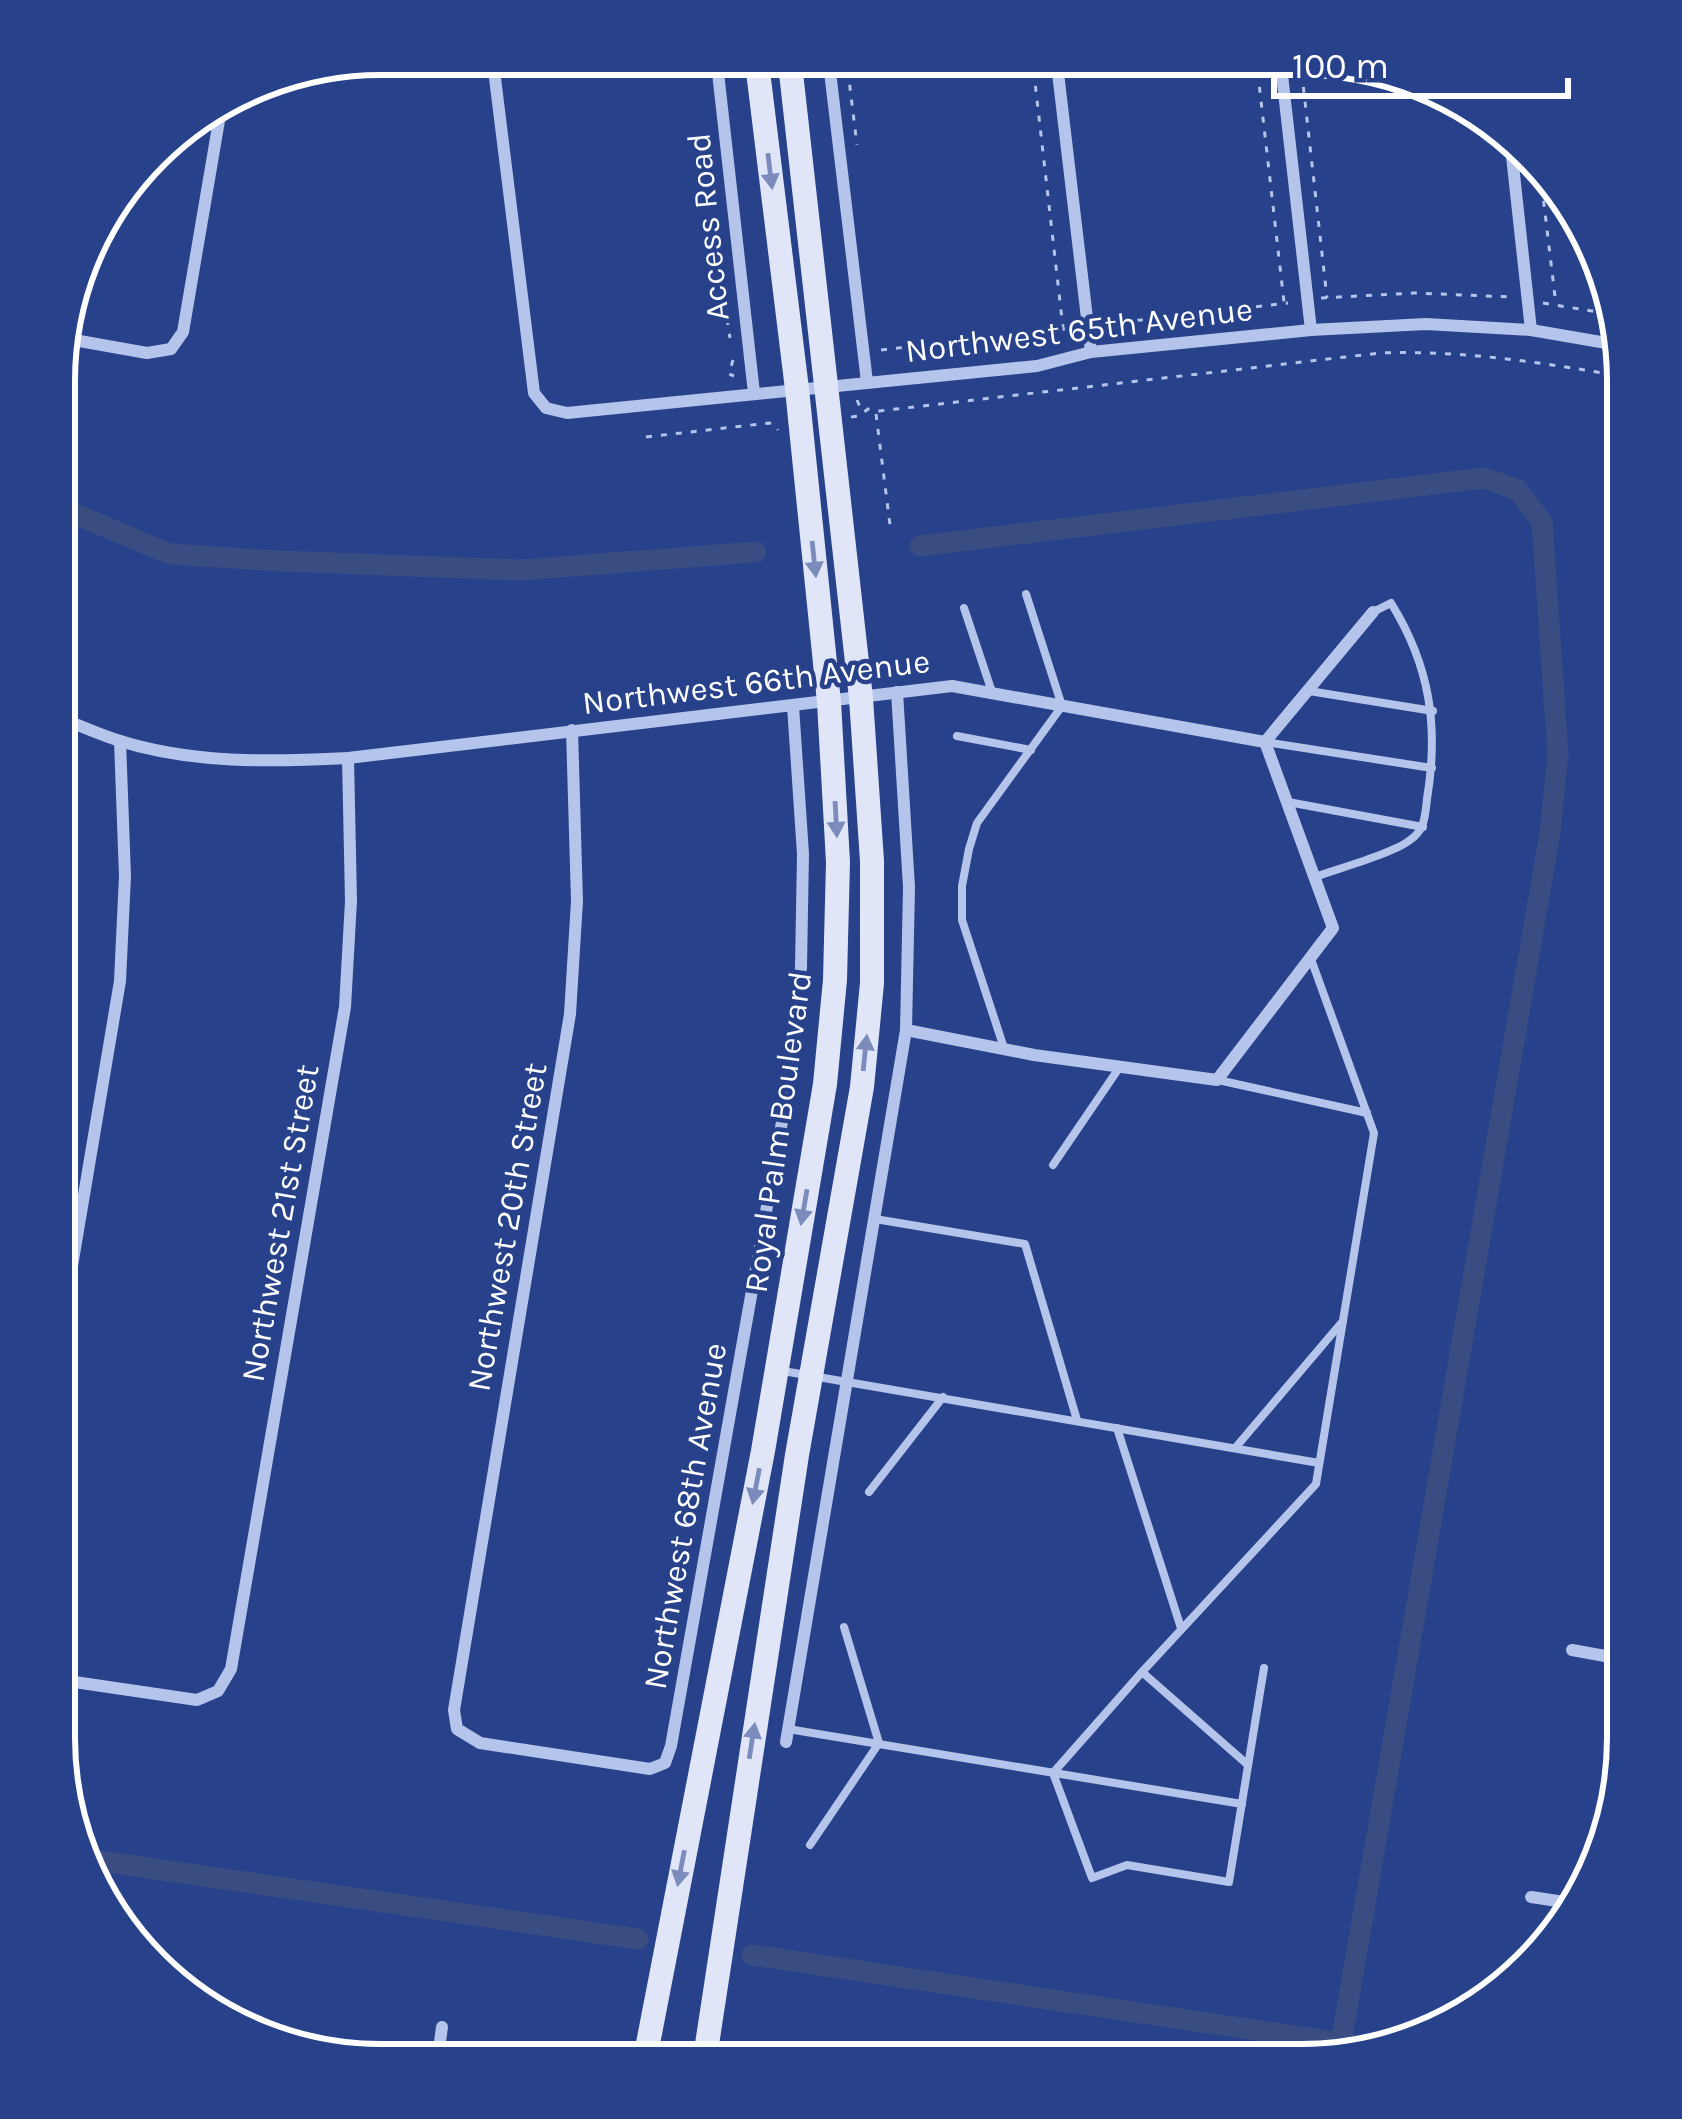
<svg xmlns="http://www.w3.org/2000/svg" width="1682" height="2119" viewBox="0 0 1682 2119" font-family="Karla,sans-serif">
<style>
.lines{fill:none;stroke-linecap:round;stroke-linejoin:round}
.canal{stroke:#394d83;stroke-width:21}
.path{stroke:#b5c4ea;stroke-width:3;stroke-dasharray:6 9;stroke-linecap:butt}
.lane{stroke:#b5c4ea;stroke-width:8}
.street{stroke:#b5c4ea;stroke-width:12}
.secondary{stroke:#e0e6f8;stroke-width:24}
.oneway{fill:#7a8bbc}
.labels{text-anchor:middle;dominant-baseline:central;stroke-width:9;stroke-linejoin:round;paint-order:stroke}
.street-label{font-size:33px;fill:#fff;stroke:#27418b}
.rim{fill:none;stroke:#fff;stroke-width:6}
</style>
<rect width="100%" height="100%" fill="#27418b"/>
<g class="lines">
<!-- canal -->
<g class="canal">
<path d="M57,510l18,4 95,40 109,7 241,9 236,-18"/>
<path d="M920,546l564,-68 34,12 24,32 16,232 -8,79 -209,1210"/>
<path d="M86,1859l552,80"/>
<path d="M752,1955l624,93"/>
</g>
<!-- path -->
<g class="path">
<path d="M846,55l11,90"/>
<path d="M1032,56l31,272"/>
<path d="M1256,57l28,245"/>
<path d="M1300,57l27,241"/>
<path d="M1492,119l2,15"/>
<path d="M1540,171l16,134"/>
<path d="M1321,298l93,-5 96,4"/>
<path d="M1543,303l67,11"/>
<path d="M725,304l5,34"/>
<path d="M1107,324l181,-21"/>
<path d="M881,350l193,-22"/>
<path d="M733,360l-4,14 5,2"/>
<path d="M857,400l5,12"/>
<path d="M876,414l14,111"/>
<path d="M851,417l8,-1 9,-7 11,2 501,-58c84,-3 164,10 247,24"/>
<path d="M646,437l123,-14 6,2 3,5"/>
</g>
<!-- lane -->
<g class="lane">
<path d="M964,608l28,84"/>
<path d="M1309,691l124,20"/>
<path d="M957,736l74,14"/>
<path d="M1265,742l167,26"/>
<path d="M1288,802l135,25"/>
<path d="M1315,877c22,-8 79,-24 95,-37 15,-10 15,-24 17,-41 12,-73 3,-133 -36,-196l-18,9"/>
<path d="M1004,1048l-42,-128v-34l7,-37 8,-26 85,-117 -36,-112"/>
<path d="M1218,1080l149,33"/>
<path d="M1053,1165l66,-97"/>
<path d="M875,1219l150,25 52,176"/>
<path d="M783,1371l536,92"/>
<path d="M1117,1428l64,200"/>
<path d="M1236,1447l107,-126"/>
<path d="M869,1492l74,-95"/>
<path d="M1264,1668l-35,214 -102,-17 -35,13 -39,-105 89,-101 174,-188 58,-351 -63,-174"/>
<path d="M1142,1672l106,93"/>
<path d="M788,1729l454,75"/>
<path d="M810,1845l69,-102 -35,-116"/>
<path d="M987,2064l2,-9 59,9"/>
</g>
<!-- street -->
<g class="street">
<path d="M492,54l42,339 12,15 21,5 470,-47 54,-14 220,-22 115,-6 105,6 87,15"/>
<path d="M716,55l38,338"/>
<path d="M828,55l39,327"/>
<path d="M1056,56l35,296"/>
<path d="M1280,57l31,273"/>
<path d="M1510,138l21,192"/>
<path d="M57,337l90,16 24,-4 12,-17 39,-229"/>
<path d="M56,716c20,8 40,17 61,24 74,24 154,22 231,18l604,-72 313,56 68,186 -116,152 -183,-25 -128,-25"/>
<path d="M572,730l5,171 -7,113 -116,696 3,19 23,14 170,26 15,-6 6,-17 117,-658 13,-121 2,-113 -10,-148"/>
<path d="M1265,742l108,-130"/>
<path d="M55,1367l65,-386 5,-105 -5,-135"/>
<path d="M1612,1407l15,3"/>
<path d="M1572,1650l55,10"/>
<path d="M54,1679l143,21 21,-9 13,-22 114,-662 6,-106 -3,-143"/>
<path d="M786,1742l120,-712 3,-143 -12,-195"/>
<path d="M1531,1897l47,7"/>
<path d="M437,2064l5,-37"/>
</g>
<!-- secondary -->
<g class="secondary">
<path d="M644,2064l119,-613 62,-367 10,-104 3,-118 -9,-160 -32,-313 -41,-334"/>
<path d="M704,2064l93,-609 65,-368 10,-104v-122l-11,-163 -72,-643"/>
</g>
</g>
<!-- one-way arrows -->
<defs><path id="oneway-solid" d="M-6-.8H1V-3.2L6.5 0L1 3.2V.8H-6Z" transform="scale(3)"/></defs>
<g class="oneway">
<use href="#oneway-solid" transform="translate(770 171) rotate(83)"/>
<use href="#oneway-solid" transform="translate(814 559) rotate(84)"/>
<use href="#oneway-solid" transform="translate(836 819) rotate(87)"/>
<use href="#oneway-solid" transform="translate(865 1053) rotate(-84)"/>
<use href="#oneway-solid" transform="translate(804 1207) rotate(100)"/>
<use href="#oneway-solid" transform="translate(756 1486) rotate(101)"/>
<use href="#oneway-solid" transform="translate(752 1741) rotate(-81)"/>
<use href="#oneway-solid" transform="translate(681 1868) rotate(101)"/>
</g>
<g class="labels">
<!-- street labels -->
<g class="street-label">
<text transform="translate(708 227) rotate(-96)">Access Road</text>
<text transform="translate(1079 330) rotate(-7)">Northwest 65th Avenue</text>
<text transform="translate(756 682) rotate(-7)">Northwest 66th Avenue</text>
<text transform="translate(778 1132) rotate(-82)">Royal Palm Boulevard</text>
<text transform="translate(280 1223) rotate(-80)">Northwest 21st Street</text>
<text transform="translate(507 1227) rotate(-80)">Northwest 20th Street</text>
<text transform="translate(685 1516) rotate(-80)">Northwest 68th Avenue</text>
</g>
</g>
<!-- crop -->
<path d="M0 0H1682V2119H0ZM381 75H1301A306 306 0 0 1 1607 381V1738A306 306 0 0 1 1301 2044H381A306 306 0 0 1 75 1738V381A306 306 0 0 1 381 75Z" fill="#27418b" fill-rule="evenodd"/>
<path class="rim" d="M381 75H1301A306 306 0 0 1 1607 381V1738A306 306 0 0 1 1301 2044H381A306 306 0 0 1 75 1738V381A306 306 0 0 1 381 75Z"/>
<!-- scale -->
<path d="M1274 78v18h294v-18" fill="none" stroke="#ffffff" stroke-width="6"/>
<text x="1292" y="78" font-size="36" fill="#ffffff" stroke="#27418b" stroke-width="9" paint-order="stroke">100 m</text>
</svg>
